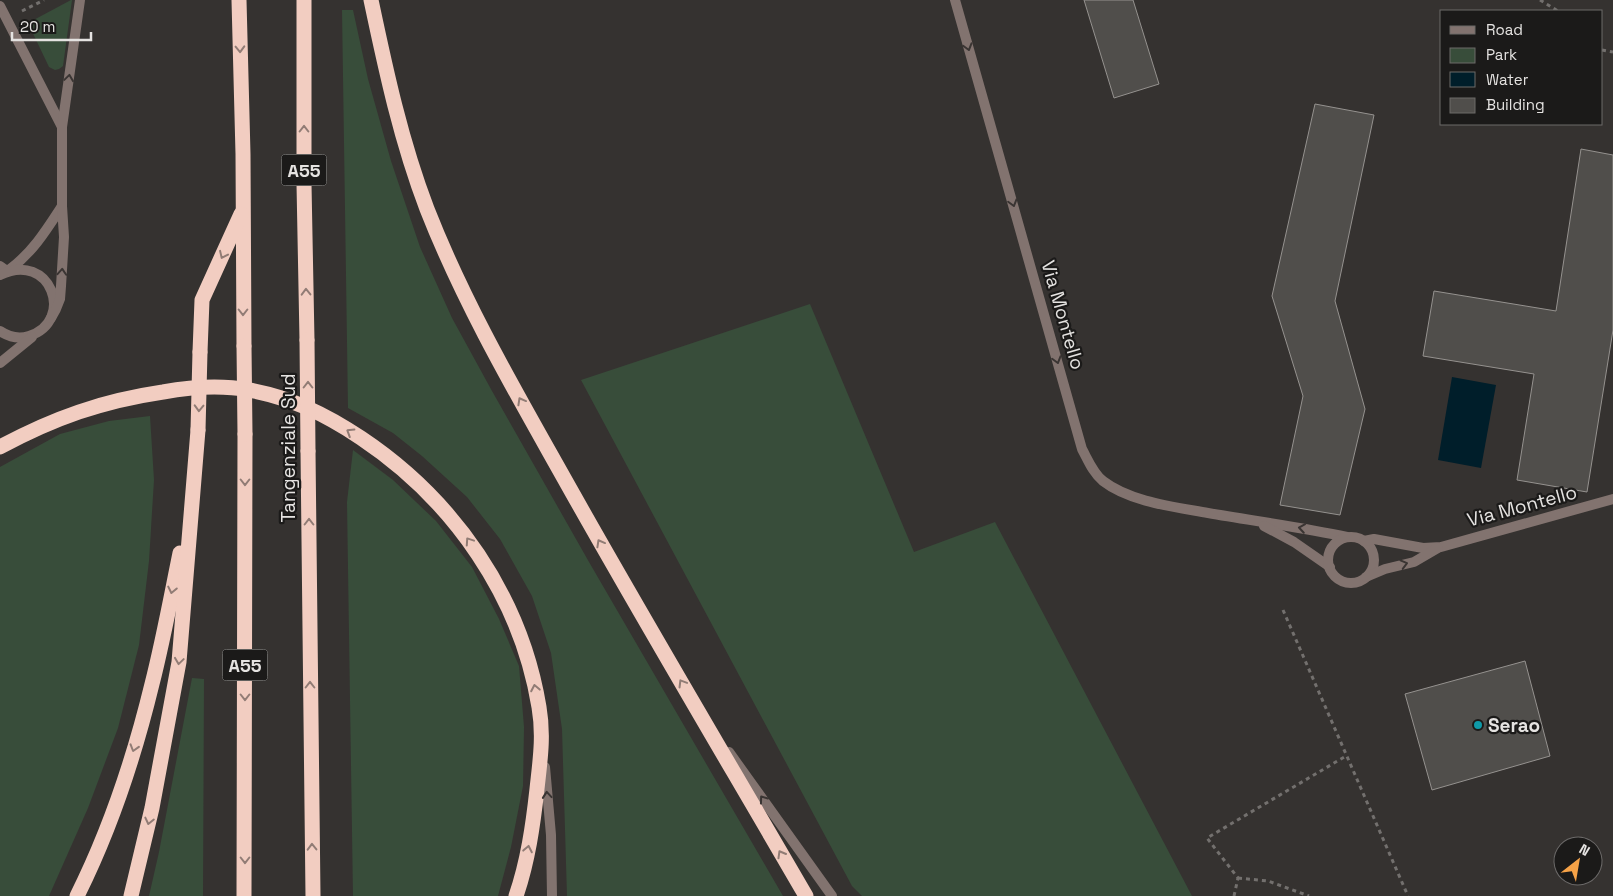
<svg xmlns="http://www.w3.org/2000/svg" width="1613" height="896" viewBox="0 0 1613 896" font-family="'Space Grotesk',sans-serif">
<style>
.green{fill:#384d3a}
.water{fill:#001e2a}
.building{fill:#504e4b;stroke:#95928f}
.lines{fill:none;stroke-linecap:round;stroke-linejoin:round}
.path{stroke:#73706e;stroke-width:3;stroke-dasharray:4 4;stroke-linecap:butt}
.service{stroke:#82736f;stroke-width:10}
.minor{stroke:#82736f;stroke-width:10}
.motorway{stroke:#f2cdc1;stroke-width:15}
.motorway-bridge{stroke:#f2cdc1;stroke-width:15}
.oneway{stroke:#3a3533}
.oneway2{stroke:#917c75}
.culture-dot{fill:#0f9aa8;stroke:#1b1a19;stroke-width:2}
.labels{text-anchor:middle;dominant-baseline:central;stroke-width:4.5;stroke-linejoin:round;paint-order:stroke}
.shield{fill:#1b1a19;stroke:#a8a7a5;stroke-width:1}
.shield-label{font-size:18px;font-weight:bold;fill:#e5e3e1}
.street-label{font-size:19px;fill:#e5e3e1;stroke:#1b1a19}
.poi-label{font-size:19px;font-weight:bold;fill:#e5e3e1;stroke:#1b1a19;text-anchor:start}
</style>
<rect width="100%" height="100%" fill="#353230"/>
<!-- green -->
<g class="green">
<path d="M71,0h1l-9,66 -4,3 -4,1 -6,-3 -21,-44z"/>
<path d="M342,10h11l15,69 23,82 29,86 32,71 40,73 97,171 194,334h-216l-5,-167 -11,-76 -19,-57 -32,-57 -33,-42 -45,-41 -29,-23 -45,-25z"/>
<path d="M810,304l104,248 81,-30 197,374h-330l-10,-10 -271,-506z"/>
<path d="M150,416l4,64 -5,81 -10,84 -21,83 -30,80 -39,88h-49v-429l60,-33 49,-13z"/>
<path d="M353,450l40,30 43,41 36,46 27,52 20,47 5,61 -1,59 -12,61 -13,49h-145l-6,-394z"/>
<path d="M192,678l12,1 -1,217h-54l10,-44z"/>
</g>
<!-- water -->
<path class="water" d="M1452,377l44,8 -15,83 -43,-8z"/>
<!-- building -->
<g class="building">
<path d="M1084,0h49l26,84 -45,14z"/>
<path d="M1315,104l59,11 -39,186 30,108 -25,106 -60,-10 23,-109 -31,-100z"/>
<path d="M1581,149l32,6v175l-26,162 -70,-12 17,-106 -111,-18 11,-65 122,20z"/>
<path d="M1525,661l25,95 -118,34 -27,-96z"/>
</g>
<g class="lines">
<!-- path -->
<g class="path">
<path d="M1540,0l18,11"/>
<path d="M22,11l22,-11"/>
<path d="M1602,50l11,2"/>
<path d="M1283,610l125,286"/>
<path d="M1238,878l30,3 41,15"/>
<path d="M1234,896l4,-18 -31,-40 139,-82"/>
</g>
<!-- service -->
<path class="service" d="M0,266l7,5"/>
<!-- minor -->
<g class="minor">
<path d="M955,0l127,449c6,11 11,24 21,32 27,21 72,26 105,32 46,8 93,14 139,24"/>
<path d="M0,6l62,121"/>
<path d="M10,269c23,-17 37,-40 52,-63"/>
<path d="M0,275c51,-25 76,46 29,61 -10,3 -20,1 -29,-5"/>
<path d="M51,318l5,-9 4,-10 1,-13 3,-49 -2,-31v-79l18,-127"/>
<path d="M0,363l32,-26"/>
<path d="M1264,526l30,16 36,25"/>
<circle cx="1351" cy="560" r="23"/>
<path d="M1364,541l10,-2 49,9 18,-1 172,-48"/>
<path d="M1366,577l19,-8 29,-7 24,-14"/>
<path d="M729,752l103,144"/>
<path d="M545,767l6,68 1,61"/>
</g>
<!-- motorway -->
<g class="motorway">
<path d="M239,0l4,154 1,192"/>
<path d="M304,0v184l3,156"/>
<path d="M371,0c15,71 30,141 56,209 38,97 91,187 142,278 77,137 158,273 237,409"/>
<path d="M200,352l2,-52 39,-86"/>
<path d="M0,447c54,-29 102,-46 163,-55 28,-5 58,-7 86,-2 43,8 76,24 112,48 93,62 160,159 178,269 5,29 1,54 -2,82 -4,36 -9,72 -21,107"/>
<path d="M308,451l5,445"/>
<path d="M77,896c32,-64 58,-142 75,-212 11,-43 19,-87 28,-131"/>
<path d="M131,896l21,-88 27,-146 19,-232"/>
<path d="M244,896l1,-462"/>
</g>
<!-- motorway-bridge -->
<g class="motorway-bridge">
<path d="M307,340l1,111"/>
<path d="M244,346l1,88"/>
<path d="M198,430l2,-78"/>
</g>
</g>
<!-- one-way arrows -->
<defs><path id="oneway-chevron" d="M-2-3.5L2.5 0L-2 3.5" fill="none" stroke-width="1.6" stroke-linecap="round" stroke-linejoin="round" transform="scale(1.25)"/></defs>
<g class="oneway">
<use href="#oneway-chevron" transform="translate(968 47) rotate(74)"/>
<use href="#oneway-chevron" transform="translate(69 78) rotate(-82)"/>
<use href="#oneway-chevron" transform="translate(1013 203) rotate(74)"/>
<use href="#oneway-chevron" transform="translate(62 272) rotate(-86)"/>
<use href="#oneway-chevron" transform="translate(1057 360) rotate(74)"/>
<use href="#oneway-chevron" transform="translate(1302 528) rotate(-171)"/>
<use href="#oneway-chevron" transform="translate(1404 564) rotate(-15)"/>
<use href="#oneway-chevron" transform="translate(547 795) rotate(-95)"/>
<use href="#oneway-chevron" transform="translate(763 799) rotate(-126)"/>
</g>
<g class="oneway2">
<use href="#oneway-chevron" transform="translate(240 49) rotate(88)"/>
<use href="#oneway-chevron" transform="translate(304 129) rotate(-90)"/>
<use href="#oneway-chevron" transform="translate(223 255) rotate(115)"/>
<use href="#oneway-chevron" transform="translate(306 292) rotate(-91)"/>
<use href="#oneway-chevron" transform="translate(243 312) rotate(90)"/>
<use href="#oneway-chevron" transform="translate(308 385) rotate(-90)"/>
<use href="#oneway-chevron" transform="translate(521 401) rotate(-119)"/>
<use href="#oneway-chevron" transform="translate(199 408) rotate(92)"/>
<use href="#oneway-chevron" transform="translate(350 432) rotate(-148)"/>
<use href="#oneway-chevron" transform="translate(245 482) rotate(90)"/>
<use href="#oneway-chevron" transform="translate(309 522) rotate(-90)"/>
<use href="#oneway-chevron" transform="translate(469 541) rotate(-124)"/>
<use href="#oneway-chevron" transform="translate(600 543) rotate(-119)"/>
<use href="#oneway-chevron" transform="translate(172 590) rotate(102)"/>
<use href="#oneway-chevron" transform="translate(179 661) rotate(98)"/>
<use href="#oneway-chevron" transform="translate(682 683) rotate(-121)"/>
<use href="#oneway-chevron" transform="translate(310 685) rotate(-90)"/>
<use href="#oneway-chevron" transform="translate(535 688) rotate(-101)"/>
<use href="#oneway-chevron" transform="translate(245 697) rotate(90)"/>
<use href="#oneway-chevron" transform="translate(134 748) rotate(107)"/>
<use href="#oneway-chevron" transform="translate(149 821) rotate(103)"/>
<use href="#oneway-chevron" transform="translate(312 847) rotate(-91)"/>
<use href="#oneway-chevron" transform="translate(528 849) rotate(-79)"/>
<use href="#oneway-chevron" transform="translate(781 854) rotate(-120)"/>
<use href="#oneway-chevron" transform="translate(245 860) rotate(90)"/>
</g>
<!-- markers -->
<circle class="culture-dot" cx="1478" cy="725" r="5"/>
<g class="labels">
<!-- shield labels -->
<g class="shield">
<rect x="281.5" y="154.5" width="45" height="31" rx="4"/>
<rect x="222.5" y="649.5" width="45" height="31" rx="4"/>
</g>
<g class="shield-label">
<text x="304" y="170">A55</text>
<text x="245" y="665">A55</text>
</g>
<!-- street labels -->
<g class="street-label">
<text transform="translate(1063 315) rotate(74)">Via Montello</text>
<text transform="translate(288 448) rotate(-90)">Tangenziale Sud</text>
<text transform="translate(1522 506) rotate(-15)">Via Montello</text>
</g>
<!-- poi labels -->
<g class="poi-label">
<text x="1488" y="725">Serao</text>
</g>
</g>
<!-- legend -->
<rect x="1440" y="10" width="162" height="115" fill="#1b1a19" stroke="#6c6a69"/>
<rect x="1450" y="26" width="25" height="8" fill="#82736f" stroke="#6c6a69"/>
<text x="1486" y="35" font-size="15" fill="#e5e3e1">Road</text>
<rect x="1450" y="48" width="25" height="15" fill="#384d3a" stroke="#6c6a69"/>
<text x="1486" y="60" font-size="15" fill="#e5e3e1">Park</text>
<rect x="1450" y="72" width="25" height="15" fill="#001e2a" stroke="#6c6a69"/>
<text x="1486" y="85" font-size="15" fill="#e5e3e1">Water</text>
<rect x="1450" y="98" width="25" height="15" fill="#504e4b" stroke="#6c6a69"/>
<text x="1486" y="110" font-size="15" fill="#e5e3e1">Building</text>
<!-- north arrow -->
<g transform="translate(1578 861) rotate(31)"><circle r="24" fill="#1b1a19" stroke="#6c6a69"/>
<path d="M0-4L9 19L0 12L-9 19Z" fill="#f6a247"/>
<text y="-8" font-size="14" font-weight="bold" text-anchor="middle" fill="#e5e3e1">N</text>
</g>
<!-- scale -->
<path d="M12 32v8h79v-8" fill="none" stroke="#e5e3e1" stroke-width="2.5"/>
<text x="20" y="32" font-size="15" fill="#e5e3e1" stroke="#1b1a19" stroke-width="4" paint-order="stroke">20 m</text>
</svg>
